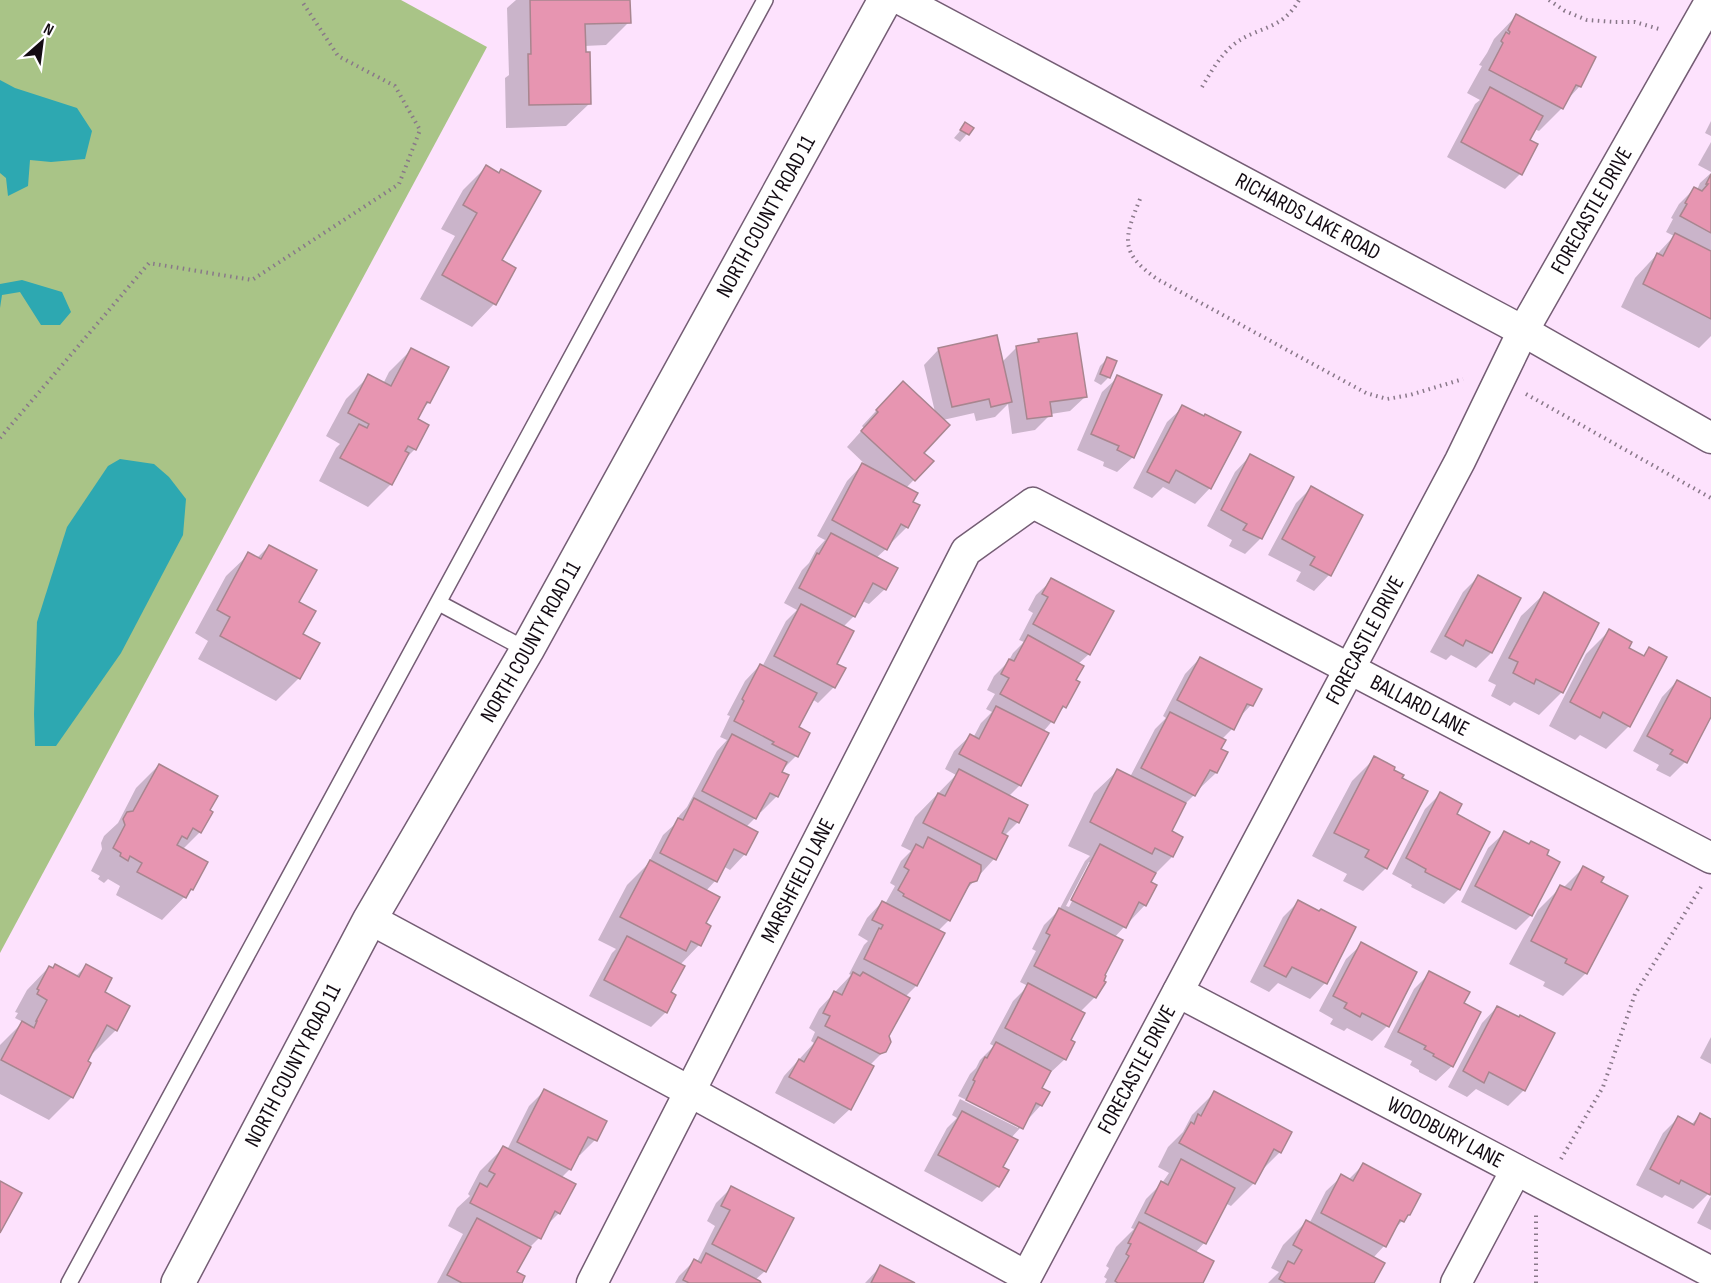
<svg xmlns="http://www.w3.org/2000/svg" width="1711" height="1283" viewBox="0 0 1711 1283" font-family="'Sofia Sans Condensed',sans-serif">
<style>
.green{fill:#a9c487}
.water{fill:#2da8b1}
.shadow{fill:#0003;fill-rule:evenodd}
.building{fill:#e795b1;stroke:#a8858f;stroke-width:1.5}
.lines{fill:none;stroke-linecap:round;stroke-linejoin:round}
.lane-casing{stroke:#745d74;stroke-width:18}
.street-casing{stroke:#745d74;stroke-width:33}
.secondary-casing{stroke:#745d74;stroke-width:36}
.path{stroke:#897889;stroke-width:4;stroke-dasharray:1.5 4.5;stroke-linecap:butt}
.lane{stroke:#fff;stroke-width:15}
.street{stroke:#fff;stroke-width:30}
.secondary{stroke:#fff;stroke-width:33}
.labels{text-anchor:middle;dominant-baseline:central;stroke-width:6;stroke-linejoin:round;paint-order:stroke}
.street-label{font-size:22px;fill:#130b13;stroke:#fff}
</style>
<rect width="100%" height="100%" fill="#fde2fd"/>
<!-- green -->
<path class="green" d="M0,0h401l86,47 -487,906z"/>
<!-- water -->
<g class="water">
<path d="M0,80l15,8 62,20 15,23 -7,28 -34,3 -21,-2 -2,26 -20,10 -2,-18 -6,-5z"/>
<path d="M22,280l40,12 9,20 -11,13h-19l-21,-33 -18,3 -2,13v-24z"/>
<path d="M120,459l34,5 15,13 17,22 -3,36 -62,118 -65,93h-21l-1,-32 3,-92 30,-95 41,-61z"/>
</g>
<!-- shadow -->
<g class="shadow">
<path d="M516,0h112l1,22 -23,23 -22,1 5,58 -23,22 -60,2 -1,-50 4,-3 -2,-67z"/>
<path d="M1516,16l64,70 -14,15 -4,7 -23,23 -5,-2 -6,12 -8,33 -15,15 -58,-32 28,-53 5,-4 -13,-7 15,-27 -3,-1 8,-12 7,-14z"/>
<path d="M1711,121v15l-6,-3z"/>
<path d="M966,124l6,4 -12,14 -6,-4z"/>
<path d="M1711,142v30l-13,-7z"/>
<path d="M486,167l14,94 14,7 -20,36 -22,23 -52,-28 35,-63 -14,-7 22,-39z"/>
<path d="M1711,173v163l-12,12 -78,-41 14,-29 39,-42 -8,-4 7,-13 -2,-1 8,-14 15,-15 3,1 3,-7z"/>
<path d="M1039,340l47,56 -16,15 -19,3 -16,16 -23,4 -4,-30 -13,13 -19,4 -2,-8 -31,7 -21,33 10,8 -26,27 5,14 -4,25 -15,15 -2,-1 -4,8 -10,9 9,31 -16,15 -7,-3 -8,15 -11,11 -8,37 -1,23 -16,16 -6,-4 -15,29 -1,28 -16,16 -3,24 -16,16 -2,-2 -4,8 -9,9 -1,27 -15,16 -7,-4 -8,15 -9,10 -2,33 5,2 -10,19 -19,20 -11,28 -3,19 -15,15 -62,-31 23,-43 4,-4 -18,-9 29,-55 21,-21 15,-29 12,-11 4,-8 8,-9 30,-56 10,-11 -7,-3 10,-21 -3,-1 18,-34 15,-16 2,2 24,-46 11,-11 -13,-7 18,-33 7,-7 7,-13 9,-10 -8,-4 30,-55 15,-16 7,3 -22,-21 17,-19 -2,-2 26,-28 47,14 -11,-47 15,-16 63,13 15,-15 18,-3z"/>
<path d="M412,349l17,53 -8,9 -5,9 -1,29 -11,11 -13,24 -23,23 -49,-26 17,-33 4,-4 -14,-8 20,-37 23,-23 14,8 6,-12z"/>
<path d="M1107,359l2,18 -8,8 -7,-4 6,-15z"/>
<path d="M1118,377l15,80 -16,15 -14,-6 1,-4 -27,-12 25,-58z"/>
<path d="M1183,407l27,81 -15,16 -32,-17 -11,11 -19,-10 34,-66z"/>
<path d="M1250,456l42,22 -32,61 -15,15 -16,-8 3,-6 -25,-14 28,-54z"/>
<path d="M1311,488l50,28 -32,59 -15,16 -18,-10 5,-9 -33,-17 28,-52z"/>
<path d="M269,546l28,56 4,33 -2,43 -23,23 -78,-42 10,-18 -13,-8 31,-57 23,-22 8,4z"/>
<path d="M1478,577l41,22 -28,54 -15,15 -25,-13 -5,5 -16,-8 33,-60z"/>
<path d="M1052,580l37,74 -11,10 -4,17 4,2 -14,24 -21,25 -23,53 -11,11 9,26 -14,14 2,1 -12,22 -29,32 -16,29 -11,11 5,3 -27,52 -11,11 -17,39 -4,15 -14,14 -20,44 -16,15 -59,-31 9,-17 30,-33 -3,-2 4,-9 -6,-4 10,-19 32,-34 -2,-1 15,-29 4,-4 -10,-6 9,-17 15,-16 3,2 10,-18 -5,-3 11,-22 10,-10 -10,-5 14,-29 41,-42 -11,-6 9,-18 16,-15 3,2 8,-15 11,-11 -6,-3 9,-15 -8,-4 7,-14 14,-14 5,-9 11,-11 -5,-2 14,-27 -5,-3 8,-15z"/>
<path d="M1544,594l18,98 -23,23 -25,-13 -4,4 -19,-10 5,-11 -8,-4 33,-65z"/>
<path d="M1609,631l18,18 15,8 7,-8 -20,77 -23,23 -26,-14 -5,5 -26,-14 37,-72z"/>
<path d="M1200,658l51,47 -14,15 -5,9 -11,11 -2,9 7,4 -10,20 -16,15 -1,-1 -5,8 -12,12 -12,25 11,5 -9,20 -20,20 -7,28 -15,16 -2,-1 -4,7 -10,11 -19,59 -15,15 -11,28 -4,19 -16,15h-1l-8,15 1,16 -30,33 -10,29 6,3 -9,16 -16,16 -58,-31 23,-43 10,-10 -5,-3 8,-16 58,29v-3l-60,-29 12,-22 6,-6 4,-8 14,-14 -4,-2 23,-43 15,-15 -8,-4 16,-31 -4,-2 12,-24 15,-15 26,-49 5,-5 -22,-10 26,-53 23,-22 13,6 25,-48 11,-11 -3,-2 22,-42zM1089,862h3l-23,45 -3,-1z"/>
<path d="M1677,681l34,19v14l-26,48 -15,15 -14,-7 3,-5 -26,-14 29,-54z"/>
<path d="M1375,758l11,110 -23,23 -20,-10 4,-7 -35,-18 40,-75z"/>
<path d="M159,765l41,67 -18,18 10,39 -30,31 -46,-25 4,-9 -12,-7 -4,4 -6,-4 2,-3 -9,-5 11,-22 -1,-6 3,-7 14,-13 18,-35z"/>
<path d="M1440,794l15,21 4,74 -15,15 -33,-17 1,-2 -20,-11 33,-65z"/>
<path d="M1504,833l27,82 -15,15 -55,-28 27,-54z"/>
<path d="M1583,868l16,15 -13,90 -23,23 -20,-10 2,-4 -36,-18 29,-54 23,-23 2,1z"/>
<path d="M1298,902l56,26 -29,55 -15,16 -32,-16 -9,9 -19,-10 33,-65z"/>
<path d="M1362,944l25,82 -15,15 -25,-13 -3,3 -14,-7 3,-5 -14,-8 27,-52z"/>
<path d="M55,966l20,11 11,-11 17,27 13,37 -23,23 -2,-1 -19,45 -23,23 -49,-26v-49l23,-23 -8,-4 3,-5 -3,-1 12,-22 22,-23 3,2z"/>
<path d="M1430,973l32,31 -10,62 -16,15 -17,-9v-2l-9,-5 2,-4 -28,-14 30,-58z"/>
<path d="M1497,1007l56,26 -30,58 -15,15 -32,-17 -9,8 -19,-10 34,-64z"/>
<path d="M1711,1037v27l-11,-6z"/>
<path d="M544,1091l51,49 -15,15 -3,-1 -7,15 -9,9 13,7 -15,28 -14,14 -6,11 -12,12 -12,23 5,10h-83l26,-49 -15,-8 9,-18 13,-12 -2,-2 12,-23 23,-23 4,2 22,-44z"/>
<path d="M1215,1092l65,60 -20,20 -6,11 -23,23 -6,-3 -21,40 -9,10 6,30h-96l2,-4 -3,-2 5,-9 -3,-2 10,-19 18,-18 -3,-1 15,-29 16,-16 7,-10 -11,-6 10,-20 15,-15 9,-17z"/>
<path d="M1700,1115l11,6v68l-3,5 -15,15 -28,-14 -3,3 -26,-13 27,-52 15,-15 13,7z"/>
<path d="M1363,1165l40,55 -11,12 -8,14 -11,12 -1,25h-104l11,-11 -8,-4 12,-23 23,-23 3,2 17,-33 16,-15 6,4z"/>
<path d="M731,1188l34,83 -10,9 4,3h-84l4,-7 15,-15 3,1 18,-36 -8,-5 9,-18z"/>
<path d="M1711,1196v34l-14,-7z"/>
<path d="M880,1267l32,16h-47z"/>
</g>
<!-- building -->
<g class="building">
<path d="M530,0h100l1,23 -46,1 1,28h4l1,52 -62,1 -1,-51h3z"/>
<path d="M1516,14l80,43 -15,30 -5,-2 -13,24 -74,-39 14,-27 -2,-2 5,-9 3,2 1,-2 -2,-2z"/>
<path d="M1490,87l53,29 -13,24 8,4 -16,31 -61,-33z"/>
<path d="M965,122l9,6 -5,7 -9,-5z"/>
<path d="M486,165l13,8 2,-4 40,22 -39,69 14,8 -20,37 -54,-30 35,-62 -14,-8z"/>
<path d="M1711,174v59l-31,-17 7,-12 -2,-1 9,-16 8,4 6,-7h-2z"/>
<path d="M1675,233l36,18v68l-68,-35 14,-31 6,3z"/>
<path d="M1077,333l10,64 -37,5 2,14 -25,3 -11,-73 23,-4 -1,-3z"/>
<path d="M997,335l15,67 -21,5 -2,-8 -37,8 -14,-59z"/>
<path d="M411,348l38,19 -19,36 -3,-1 -9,17 11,6 -13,25 -8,-4 -3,5 4,2 -17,32 -52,-27 19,-34 8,4 2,-4 -21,-11 20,-39 23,12z"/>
<path d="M1107,357l10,4 -7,17 -10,-4z"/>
<path d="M1117,375l45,20 -28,63 -17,-8 2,-4 -28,-12z"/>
<path d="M903,381l47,44 -26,28 10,8 -19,20 -54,-50 17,-19 -2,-2z"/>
<path d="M1182,405l22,11 1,-2 36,18 -30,57 -35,-19 -7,13 -22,-11z"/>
<path d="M1250,454l44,23 -32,62 -19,-9 4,-6 -26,-14z"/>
<path d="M862,463l56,30 -5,9 7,3 -12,23 -7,-4 -14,26 -55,-30z"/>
<path d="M1311,486l52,29 -32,61 -21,-11 5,-8 -33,-18z"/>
<path d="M831,533l67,35 -12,22 -13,-7 -18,34 -56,-29 18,-35 2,1z"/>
<path d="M269,545l48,25 -18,32 17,9 -13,23 17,9 -20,36 -80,-43 10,-19 -13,-7 31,-58 13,7z"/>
<path d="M1478,575l43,23 -29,55 -26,-13 -3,6 -18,-10z"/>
<path d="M1051,578l63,33 -24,44 -57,-31 15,-27 -6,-3z"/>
<path d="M1544,592l55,31 -36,70 -27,-14 -2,5 -21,-11 5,-11 -9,-4z"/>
<path d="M801,604l53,27 -17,33 9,4 -11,20 -61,-32z"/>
<path d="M1609,629l23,13 -3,6 15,8 5,-9 18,10 -37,70 -27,-15 -3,6 -30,-16z"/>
<path d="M1028,635l56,31 -8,14 4,2 -14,26 -3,-2 -9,17 -54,-29 9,-16 -8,-4 8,-15 5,2z"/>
<path d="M1200,657l62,32 -9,17 -6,-2 -13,26 -57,-30z"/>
<path d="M760,664l57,29 -18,34 11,6 -12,24 -26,-13 2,-2 -40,-21 10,-20 -2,-2z"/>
<path d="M1677,680l34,18v19l-24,46 -17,-9 3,-4 -26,-14z"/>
<path d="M996,706l53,27 -28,53 -62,-32 11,-20 9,5z"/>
<path d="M1170,712l56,28 -5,9 7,3 -11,21 -7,-3 -15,26 -54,-28z"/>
<path d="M732,734l55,28 -5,10 7,3 -11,22 -8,-4 -14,26 -54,-28z"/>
<path d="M1374,756l21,11 -1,3 10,5 -2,3 26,13 -41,78 -22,-12 4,-7 -35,-17z"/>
<path d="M159,764l59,32 -8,14 3,2 -12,21 -8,-5 -6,11 -5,-3 -5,9 31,17 -15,28 -2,-1 -5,9 -49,-26 5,-9 -12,-7 -2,5 -8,-5 1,-3 -8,-5 12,-23 -2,-6 4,-7 6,-1z"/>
<path d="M959,769l69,36 -9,18 -10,-5 -7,15 6,3 -12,24 -73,-37 15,-30 7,3z"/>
<path d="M1117,769l69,34 -14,28 11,6 -10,20 -18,-9 -3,6 -62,-32z"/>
<path d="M1440,792l22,12 -5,10 33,18 -30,58 -35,-18 1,-3 -20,-11z"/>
<path d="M694,798l64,34 -12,23 -12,-6 -17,33 -57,-29 18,-35 5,2z"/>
<path d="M1504,831l25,13 2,-3 18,9 -2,5 13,7 -28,54 -57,-30z"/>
<path d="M928,837l53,28v6l-4,10 -7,2 -20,38 -47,-25 1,-2 -6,-4 11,-20 -5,-3 12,-23 7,4z"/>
<path d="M1100,844l56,29 -5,9 6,3 -11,21 -7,-4 -13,26 -55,-28z"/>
<path d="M650,860l70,37 -14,26 5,3 -10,20 -10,-5 -5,10 -66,-34z"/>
<path d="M1583,866l21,11 -3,5 27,14 -41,78 -22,-11 2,-4 -36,-18 29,-56 11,5z"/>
<path d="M1298,900l21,11 2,-2 35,18 -29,57 -35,-17 -6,10 -22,-11z"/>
<path d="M882,901l63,32 -28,53 -53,-27 15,-31 2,1 2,-4 -11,-5z"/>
<path d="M1059,908l64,32 -18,35 1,1 -2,5 2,1 -10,16 -62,-32 16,-31 -4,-2z"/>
<path d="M627,936l58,30 -14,26 5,3 -9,18 -63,-33z"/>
<path d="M1361,942l56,30 -28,55 -27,-14 -2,4 -16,-9 3,-5 -14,-7z"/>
<path d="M55,964l24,13 7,-13 26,14 -7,14 25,14 -13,25 -10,-6 -19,36 3,2 -18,35 -72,-38 21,-39 12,7 3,-7h-1l11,-21 -10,-6 2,-4 -2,-1 12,-23 4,2z"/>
<path d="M1429,971l41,21 -6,11 17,9 -28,55 -20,-11 1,-2 -10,-5 2,-3 -28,-14z"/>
<path d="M853,972l7,4 3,-4 47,26 -21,38 2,6 -5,10 -6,2 -55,-28 5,-10 -7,-3 11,-22 8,4z"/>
<path d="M1028,983l57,30 -14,27 4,2 -9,18 -61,-32z"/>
<path d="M1497,1006l22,11 1,-2 35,18 -30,58 -36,-19 -5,11 -21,-12z"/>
<path d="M818,1037l56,29 -23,44 -62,-33 10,-18 5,3z"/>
<path d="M996,1042l55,29 -9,17 8,4 -8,14 -6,-3 -13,26 -57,-29 9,-19 -2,-1 12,-23 2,1z"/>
<path d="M544,1089l63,32 -10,20 -9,-4 -17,33 -54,-28z"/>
<path d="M1214,1091l78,41 -11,21 -7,-4 -19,35 -76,-41 12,-21 3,2 4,-10 3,2z"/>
<path d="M962,1111l56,29 -15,27 6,3 -10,17 -61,-32z"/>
<path d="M1700,1113l11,6v73l-1,3 -29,-15 -2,4 -29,-15 28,-53 16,9z"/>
<path d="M503,1146l73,38 -16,30 -5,-3 -14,28 -71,-36 10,-20 7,4 8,-13 -6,-3z"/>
<path d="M1181,1159l54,29 -29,56 -61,-31 16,-32 7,4z"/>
<path d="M1363,1163l58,31 -11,21h-2l-4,7 -4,-2 -14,27 -65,-34 20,-39 12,7z"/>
<path d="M0,1181l22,12 -22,40z"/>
<path d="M731,1186l63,32 -28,54 -54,-28 18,-34 -9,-4z"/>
<path d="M477,1218l54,29 -14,25 8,4 -3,7h-60l-15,-8z"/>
<path d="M1306,1220l79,43 -11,20h-88l-7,-4 9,-18 6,3 8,-14 -9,-5z"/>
<path d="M1139,1222l75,39 -11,22h-85l-3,-2 14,-25 -3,-2 5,-10 -3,-1z"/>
<path d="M706,1253l54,28 1,2h-72l-6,-3 11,-21 7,4z"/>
<path d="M880,1265l35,18h-44z"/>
</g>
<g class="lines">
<defs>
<g id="lane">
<path d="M439,603l88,47"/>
<path d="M69,1283l696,-1283"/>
</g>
<g id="street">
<path id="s1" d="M902,0l621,331 188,107"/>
<path d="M370,919l319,172 337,185"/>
<path id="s2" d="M1178,992l533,280"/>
<path id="s3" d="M592,1283l374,-732 67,-48 678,355"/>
<path id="s4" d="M1023,1283l437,-822 63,-130 188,-331"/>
<path d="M1456,1283l60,-113"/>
</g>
<g id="secondary">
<path id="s5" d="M178,1283l192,-364 157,-269 358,-650"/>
</g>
</defs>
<!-- lane casing -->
<use href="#lane" class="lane-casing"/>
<!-- street casing -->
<use href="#street" class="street-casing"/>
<!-- secondary casing -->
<use href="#secondary" class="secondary-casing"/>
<!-- path -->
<g class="path">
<path d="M1549,0l16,11 22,9 28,2h20l24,7"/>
<path d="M1202,87c9,-15 17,-30 31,-42 24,-19 49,-14 66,-45"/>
<path d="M1140,199c-16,40 -21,53 17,80l209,114 21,6 23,-4 53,-16"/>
<path d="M1526,394l185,104"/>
<path d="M0,438l149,-175 103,17 147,-96 21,-54 -25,-44 -57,-30 -37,-56"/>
<path d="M1561,1159l42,-72 32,-93 66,-107"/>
<path d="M1536,1283v-68"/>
</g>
<!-- lane -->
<use href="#lane" class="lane"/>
<!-- street -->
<use href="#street" class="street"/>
<!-- secondary -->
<use href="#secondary" class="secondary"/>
</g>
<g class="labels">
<!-- street labels -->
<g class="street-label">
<text stroke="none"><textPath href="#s4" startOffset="1214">FORECASTLE DRIVE</textPath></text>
<text stroke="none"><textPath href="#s5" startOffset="1218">NORTH COUNTY ROAD 11</textPath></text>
<text stroke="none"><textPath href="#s1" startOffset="460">RICHARDS LAKE ROAD</textPath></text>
<text stroke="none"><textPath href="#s4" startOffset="728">FORECASTLE DRIVE</textPath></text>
<text stroke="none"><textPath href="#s5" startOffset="732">NORTH COUNTY ROAD 11</textPath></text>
<text stroke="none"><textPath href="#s3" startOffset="1341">BALLARD LANE</textPath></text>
<text stroke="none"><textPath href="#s3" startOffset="452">MARSHFIELD LANE</textPath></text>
<text stroke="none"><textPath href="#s5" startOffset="246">NORTH COUNTY ROAD 11</textPath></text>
<text stroke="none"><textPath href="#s4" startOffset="242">FORECASTLE DRIVE</textPath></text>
<text stroke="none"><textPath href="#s2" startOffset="302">WOODBURY LANE</textPath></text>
</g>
</g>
<!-- north arrow -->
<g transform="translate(42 42) rotate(28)" stroke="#ffffff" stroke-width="4.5" paint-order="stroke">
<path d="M0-4.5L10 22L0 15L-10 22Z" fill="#130b13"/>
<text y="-9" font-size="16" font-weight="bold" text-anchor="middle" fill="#130b13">N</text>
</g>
</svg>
